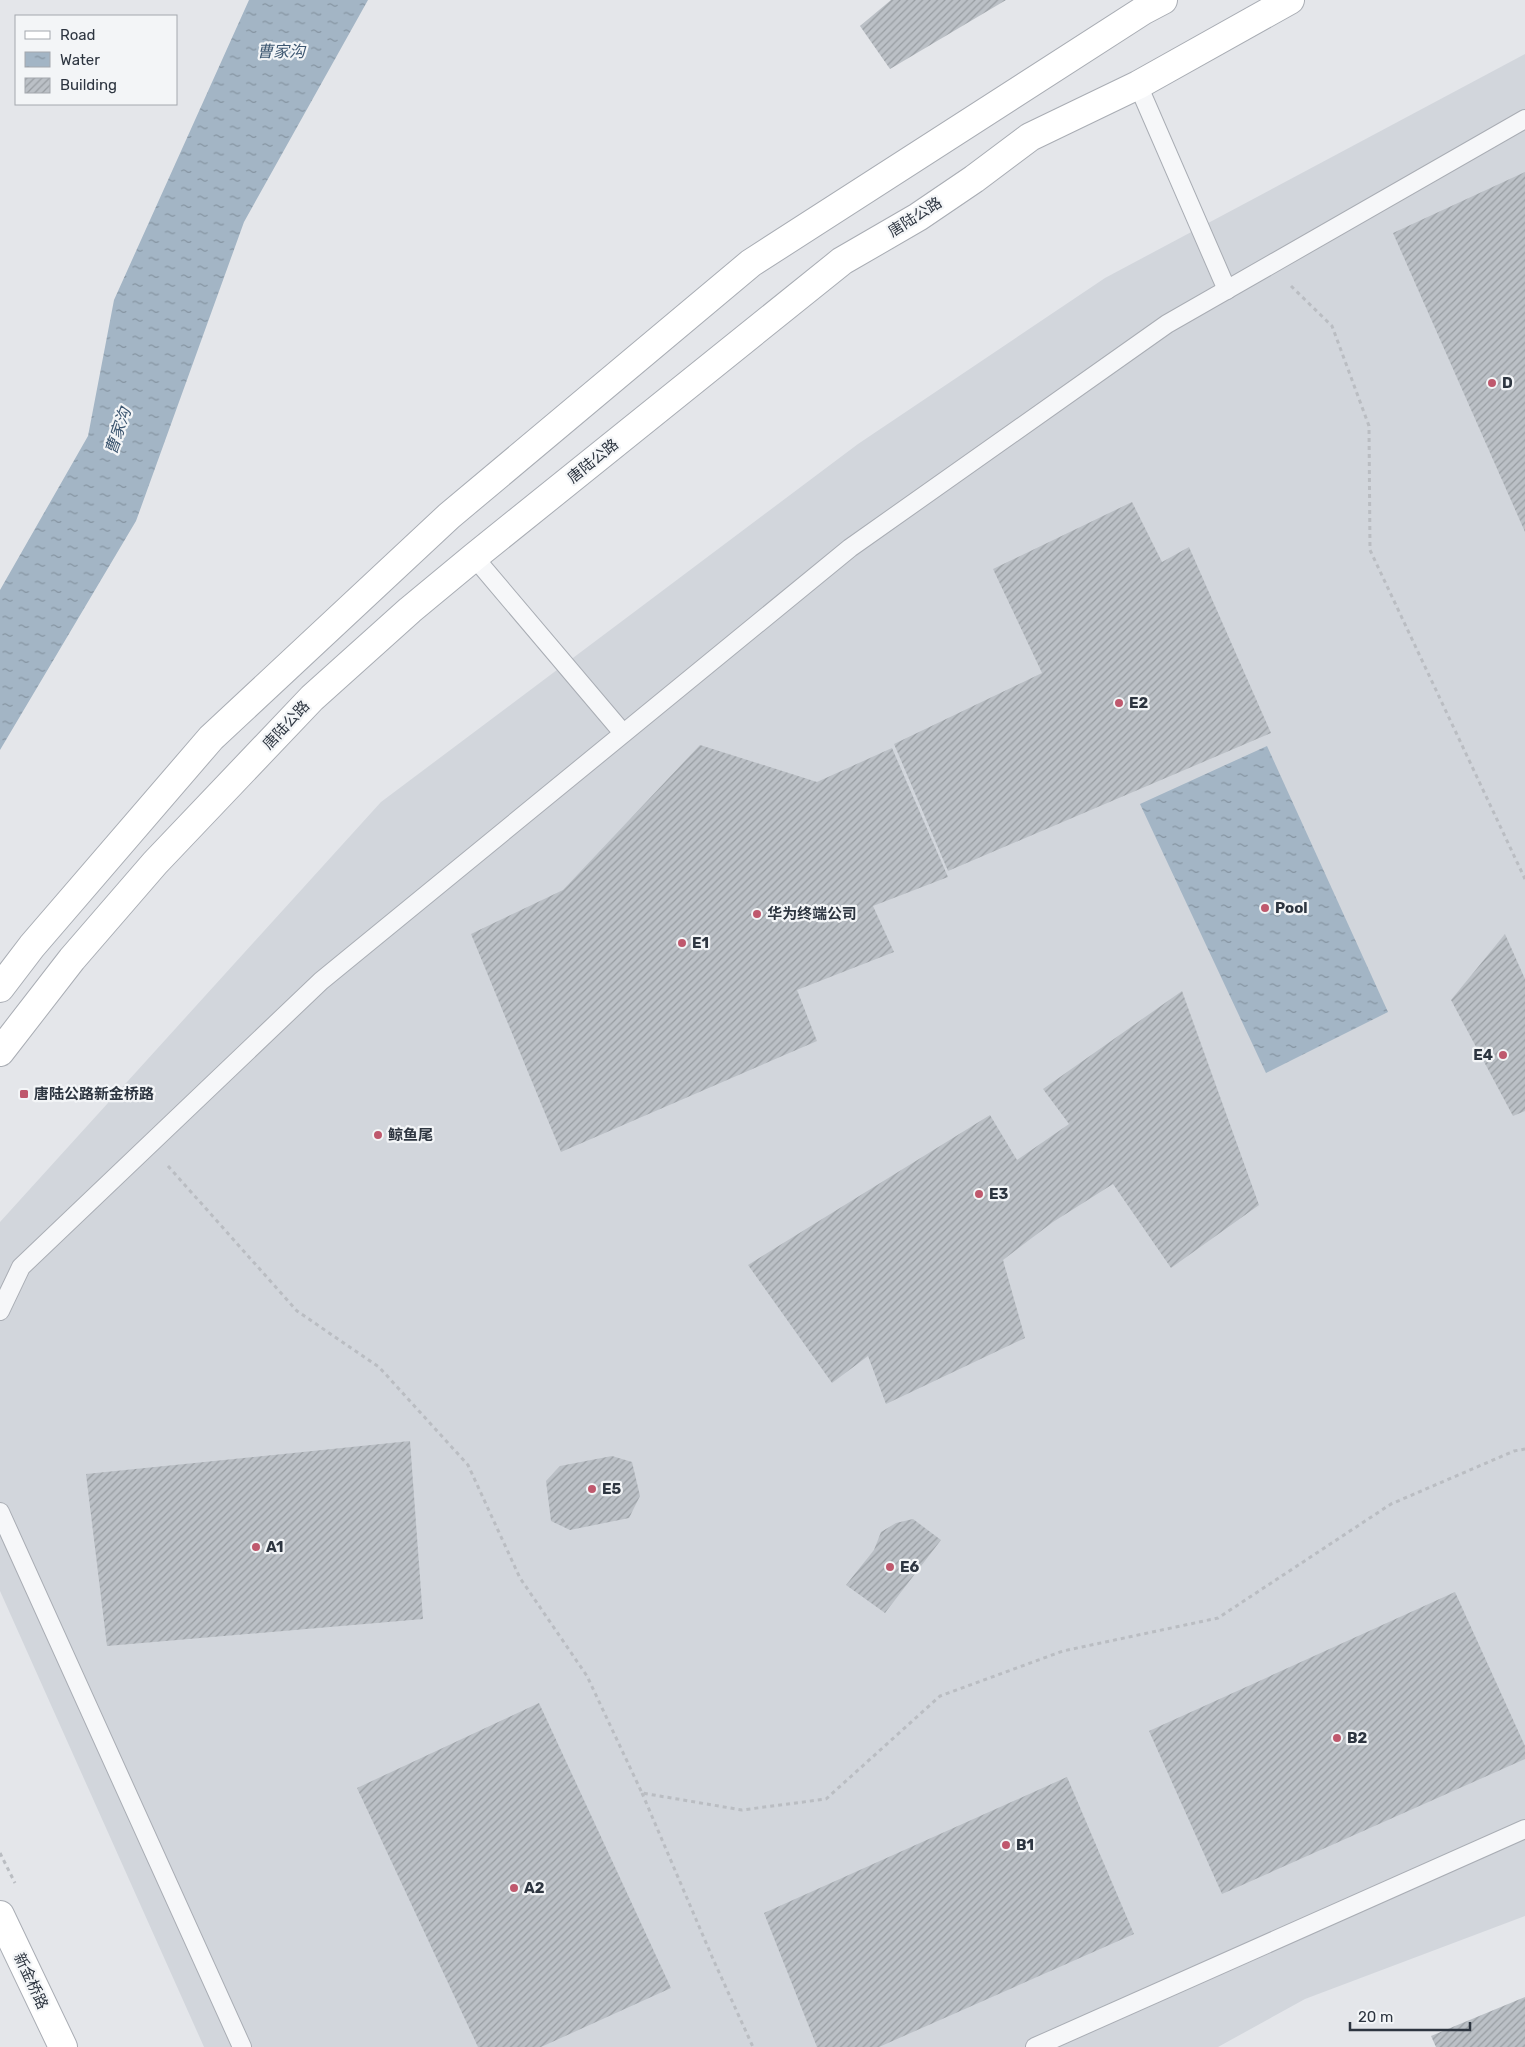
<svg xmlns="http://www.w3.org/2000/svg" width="1525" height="2047" viewBox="0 0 1525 2047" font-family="Rubik,'Noto Sans SC',sans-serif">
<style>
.built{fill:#d2d6dc}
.water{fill:url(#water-ripples)}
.building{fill:url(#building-hatch)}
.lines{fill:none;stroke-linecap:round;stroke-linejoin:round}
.lane-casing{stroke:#a9adb4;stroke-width:20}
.secondary-casing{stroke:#a9adb4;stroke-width:30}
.path{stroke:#babdc2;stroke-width:3;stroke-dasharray:4 4;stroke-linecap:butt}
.lane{stroke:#f6f7f9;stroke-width:18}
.secondary{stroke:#fff;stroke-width:28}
.poi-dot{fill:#bf586d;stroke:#f3f5f7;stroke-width:2}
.labels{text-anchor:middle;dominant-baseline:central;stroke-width:4.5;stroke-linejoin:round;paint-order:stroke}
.street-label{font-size:15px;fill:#2d3540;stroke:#f3f5f7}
.poi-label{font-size:15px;font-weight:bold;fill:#2d3540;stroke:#f3f5f7;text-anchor:start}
.water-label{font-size:16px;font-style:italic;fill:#3c5670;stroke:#f3f5f7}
</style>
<defs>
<pattern id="water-ripples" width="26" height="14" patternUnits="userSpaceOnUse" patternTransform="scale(1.25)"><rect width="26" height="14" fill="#a3b5c5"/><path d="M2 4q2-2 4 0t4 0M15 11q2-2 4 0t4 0" fill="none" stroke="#8594a1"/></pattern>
<pattern id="building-hatch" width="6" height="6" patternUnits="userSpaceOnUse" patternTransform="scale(1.25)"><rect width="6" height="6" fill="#bbc0c6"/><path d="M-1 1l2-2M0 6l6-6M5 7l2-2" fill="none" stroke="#989da2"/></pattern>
</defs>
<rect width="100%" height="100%" fill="#e4e6ea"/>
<!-- built -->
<path class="built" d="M1525,54v1862l-220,83 -87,48h-1014l-204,-456v-369l381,-420 477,-358 247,-166z"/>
<!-- water -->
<g class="water">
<path d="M249,0h119l-124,222 -108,299 -136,229v-160l88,-154 26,-136z"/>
<path d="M1267,746l121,266 -122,61 -126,-269z"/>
</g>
<!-- building -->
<g class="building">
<path d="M891,0h115l-116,69 -30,-43z"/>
<path d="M1525,172v360l-132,-299z"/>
<path d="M1132,502l30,60 27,-15 82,186 -323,138 -54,-127 148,-71 -49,-104z"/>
<path d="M700,745l117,37 75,-34 56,129 -75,29 21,46 -97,38 20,51 -256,111 -90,-218 92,-44z"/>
<path d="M1505,934l20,45v132l-12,5 -62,-116z"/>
<path d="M1182,991l77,214 -88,63 -58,-84 -60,38 -50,38 22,78 -139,66 -18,-48 -36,27 -84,-118 242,-150 27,45 52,-36 -26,-35z"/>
<path d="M410,1441l13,178 -316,27 -21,-172z"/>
<path d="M612,1456l20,6 8,34 -11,22 -59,12 -19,-9 -5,-40 14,-15z"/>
<path d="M913,1519l28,21 -56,73 -39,-28 28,-35 7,-18 15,-9z"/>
<path d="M1455,1592l70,154v13l-303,135 -73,-163z"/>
<path d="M539,1703l132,285 -130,59h-63l-121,-259z"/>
<path d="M1067,1777l67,157 -255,113h-62l-53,-134z"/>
<path d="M1525,1997v50h-89l-5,-11z"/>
</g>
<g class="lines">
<defs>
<g id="lane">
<path d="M1138,85l89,205"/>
<path d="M474,557l149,176"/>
<path d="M0,1311l21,-44 300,-286 529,-433 317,-224 358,-205"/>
<path d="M0,1512l242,535"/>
<path d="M1035,2047l490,-218"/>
</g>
<g id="secondary">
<path d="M0,988l32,-42 179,-208 238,-222 302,-253 393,-253 19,-10"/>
<path d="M0,1052l72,-93 83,-96 157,-165 98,-88 64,-53 368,-296 76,-44 56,-38 56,-42 108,-52 152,-85"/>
<path d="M0,1915l63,132"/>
</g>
</defs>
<!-- lane casing -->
<use href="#lane" class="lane-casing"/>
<!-- secondary casing -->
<use href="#secondary" class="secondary-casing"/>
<!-- path -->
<g class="path">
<path d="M1291,286l41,40 37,100 1,124 155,329"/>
<path d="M168,1166l129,145 82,56 89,98 52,113 67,98 55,117 100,17 84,-11 114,-103 123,-45 155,-33 173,-114 123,-53 11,-2"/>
<path d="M642,1793l71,166 40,88"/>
<path d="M0,1853l15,30"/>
</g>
<!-- lane -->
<use href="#lane" class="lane"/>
<!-- secondary -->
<use href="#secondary" class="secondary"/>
</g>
<!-- markers -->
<g class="poi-dot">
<circle cx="1492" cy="383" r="5"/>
<circle cx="1119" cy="703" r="5"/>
<circle cx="1265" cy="908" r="5"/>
<circle cx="757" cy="914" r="5"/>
<circle cx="682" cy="943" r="5"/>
<circle cx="1503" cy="1055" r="5"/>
<rect x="19" y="1089" width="10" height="10" rx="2.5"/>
<circle cx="378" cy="1135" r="5"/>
<circle cx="979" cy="1194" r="5"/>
<circle cx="592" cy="1489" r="5"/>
<circle cx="256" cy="1547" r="5"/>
<circle cx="890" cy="1567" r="5"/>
<circle cx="1337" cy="1738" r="5"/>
<circle cx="1006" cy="1845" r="5"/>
<circle cx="514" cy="1888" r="5"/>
</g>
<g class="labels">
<!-- street labels -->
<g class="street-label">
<text transform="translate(915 217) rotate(-32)">唐陆公路</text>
<text transform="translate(593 461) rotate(-39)">唐陆公路</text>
<text transform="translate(286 725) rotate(-47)">唐陆公路</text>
<text transform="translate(31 1981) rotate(65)">新金桥路</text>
</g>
<!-- poi labels -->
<g class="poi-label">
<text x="1502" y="383">D</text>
<text x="1129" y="703">E2</text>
<text x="1275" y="908">Pool</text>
<text x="767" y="914">华为终端公司</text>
<text x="692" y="943">E1</text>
<text x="1493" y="1055" text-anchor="end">E4</text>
<text x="34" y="1094">唐陆公路新金桥路</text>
<text x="388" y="1135">鲸鱼尾</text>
<text x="989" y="1194">E3</text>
<text x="602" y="1489">E5</text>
<text x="266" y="1547">A1</text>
<text x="900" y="1567">E6</text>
<text x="1347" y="1738">B2</text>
<text x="1016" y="1845">B1</text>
<text x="524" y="1888">A2</text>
</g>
<!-- water labels -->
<g class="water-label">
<text x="281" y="51">曹家沟</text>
<text transform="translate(118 431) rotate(-71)">曹家沟</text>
</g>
</g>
<!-- legend -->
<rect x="15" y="15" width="162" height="90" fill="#f3f5f7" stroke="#a4a8ae"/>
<rect x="25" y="31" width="25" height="8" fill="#ffffff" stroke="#a4a8ae"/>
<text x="60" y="40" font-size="15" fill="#2d3540">Road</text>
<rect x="25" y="52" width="25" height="15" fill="url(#water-ripples)" stroke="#a4a8ae"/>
<text x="60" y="65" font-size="15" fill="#2d3540">Water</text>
<rect x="25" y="78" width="25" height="15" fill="url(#building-hatch)" stroke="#a4a8ae"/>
<text x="60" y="90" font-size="15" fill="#2d3540">Building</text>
<!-- scale -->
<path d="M1350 2022v8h120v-8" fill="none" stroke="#2d3540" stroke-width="2.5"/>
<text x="1358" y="2022" font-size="15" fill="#2d3540" stroke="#f3f5f7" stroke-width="4" paint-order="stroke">20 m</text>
</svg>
